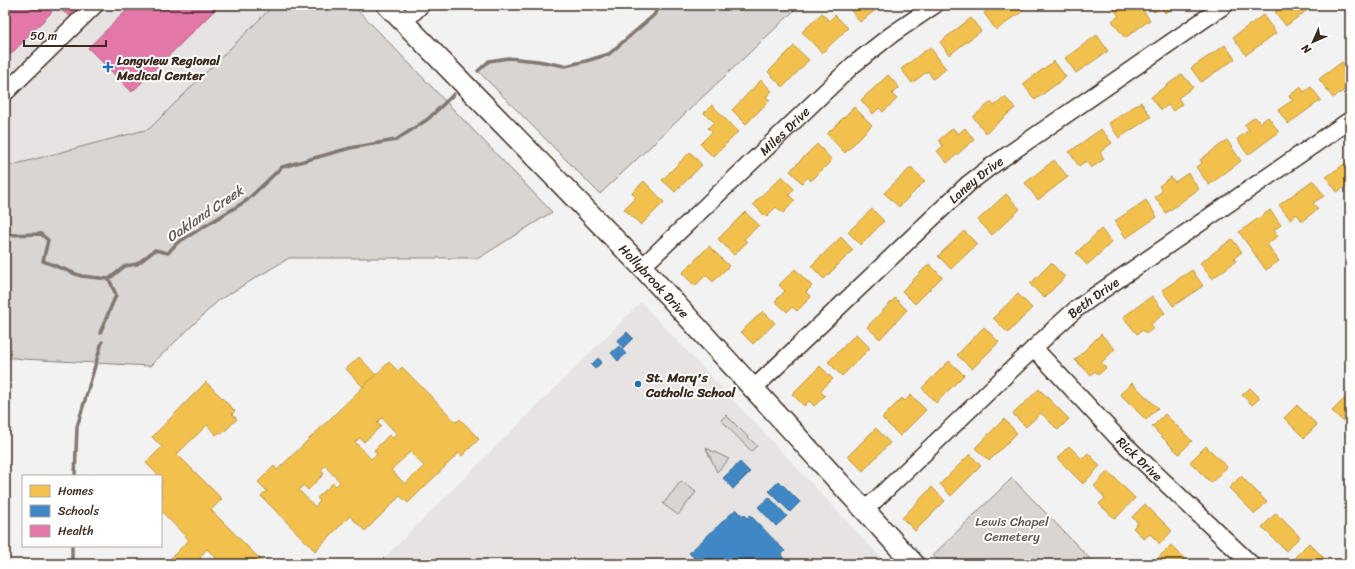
<svg xmlns="http://www.w3.org/2000/svg" width="1355" height="569" viewBox="0 0 1355 569" font-family="Sriracha,sans-serif">
<style>
.built{fill:#e6e3e2}
.green{fill:#d8d5d2;stroke:#8a8078}
.homes{fill:#f2c14e;stroke:#bb9440;fill-rule:evenodd}
.schools{fill:#3f88c5;stroke:#3e6c93}
.health{fill:#e377a8;stroke:#b1607f}
.lines{fill:none;stroke-linecap:round;stroke-linejoin:round}
.stream{stroke:#827770;stroke-width:3.5}
.minor-casing{stroke:#3b2a1e;stroke-width:19}
.major-casing{stroke:#3b2a1e;stroke-width:23}
.minor{stroke:#fff;stroke-width:16}
.major{stroke:#fff;stroke-width:20}
.poi-dot{fill:#1f6fb2;stroke:#fff;stroke-width:1.5}
.labels{text-anchor:middle;dominant-baseline:central;stroke-width:4;stroke-linejoin:round;paint-order:stroke}
.poi-label{font-size:13px;font-weight:bold;fill:#3b2a1e;stroke:#fff;text-anchor:start}
.street-label{font-size:13px;fill:#3b2a1e;stroke:#fff}
.park-label{font-size:13px;fill:#62554b;stroke:#fff}
.water-label{font-size:14px;font-style:italic;fill:#65574e;stroke:#fff}
</style>
<rect width="100%" height="100%" fill="#f3f2f2"/>
<filter id="ink" filterUnits="userSpaceOnUse"><feTurbulence type="fractalNoise" baseFrequency=".025" numOctaves="2"/><feDisplacementMap in="SourceGraphic" scale="8" xChannelSelector="R" yChannelSelector="G"/><feConvolveMatrix kernelMatrix="1 2 1 2 8 2 1 2 1" color-interpolation-filters="sRGB"/></filter>
<g filter="url(#ink)">
<!-- built -->
<g class="built">
<path d="M5,5h269l-125,124 -144,38z"/>
<path d="M641,302l246,262h-509z"/>
</g>
<!-- green -->
<g class="green">
<path d="M274,5h79l199,207 -73,46h-190l-70,42 -69,66 -127,-7 -18,-2v-190l144,-38z"/>
<path d="M660,5h140l-200,189 -122,-123 11,-10 19,-3 57,8 44,-12 45,-38z"/>
<path d="M726,415l31,31 -6,5 -30,-31z"/>
<path d="M706,448l23,11 -12,13z"/>
<path d="M1012,478l83,86h-153l-9,-9z"/>
<path d="M681,481l15,11 -18,23 -15,-11z"/>
</g>
<!-- homes -->
<g class="homes">
<path d="M853,5h29l-22,17 -11,-14z"/>
<path d="M995,5h24l4,6 -27,19 -12,-17z"/>
<path d="M1111,5h28l11,15 -25,18 -13,-17 7,-5z"/>
<path d="M1148,5h28l-11,8 -4,-6 -7,5z"/>
<path d="M1284,5h30l-28,21 -11,-14z"/>
<path d="M822,13l7,8 6,-6 13,13 -26,25 -20,-21z"/>
<path d="M1263,15l13,18 -30,22 -13,-18z"/>
<path d="M971,18l10,13 -32,24 -9,-13z"/>
<path d="M1097,35l11,16 -32,22 -11,-15z"/>
<path d="M1225,45l10,14 -34,23 -10,-14z"/>
<path d="M794,46l15,14 -26,27 -15,-15z"/>
<path d="M930,47l16,22 -13,10 -5,-8 -16,12 -11,-14z"/>
<path d="M1054,61l12,16 -31,23 -12,-16z"/>
<path d="M1342,62l3,4 5,-4v24l-17,12 -14,-19z"/>
<path d="M1182,74l11,13 -15,11 4,6 -9,7 -5,-6 -7,5 -10,-13z"/>
<path d="M888,75l11,12 -7,7 5,5 -14,13 -4,-4 -6,6 -12,-14z"/>
<path d="M761,80l11,11 -6,6 4,3 -24,24 -14,-14z"/>
<path d="M1301,87l3,5 7,-5 10,13 -33,24 -10,-14 15,-10 -4,-4z"/>
<path d="M1005,97l10,11 -29,25 -13,-16 18,-15 3,4z"/>
<path d="M1141,102l10,15 -32,21 -10,-15z"/>
<path d="M712,105l26,27 -25,25 -13,-13 12,-12 -4,-4 6,-6 -10,-9z"/>
<path d="M854,107l18,18 -27,28 -18,-19z"/>
<path d="M1255,117l5,6 8,-6 11,15 -31,23 -11,-16 12,-9 -5,-5z"/>
<path d="M953,128l5,6 7,-6 9,12 -27,23 -10,-12 6,-5 -4,-6z"/>
<path d="M1101,129l11,14 -12,9 4,7 -13,9 -5,-7 -7,5 -10,-14z"/>
<path d="M1227,140l14,21 -32,24 -13,-18 6,-4 -2,-3z"/>
<path d="M817,144l15,16 -21,21 -3,-4 -6,6 -12,-12z"/>
<path d="M690,152l12,13 -27,27 -13,-12z"/>
<path d="M1054,160l14,17 -30,23 -13,-17z"/>
<path d="M1350,160v24l-13,8 -11,-15z"/>
<path d="M911,167l14,14 -26,26 -15,-14z"/>
<path d="M1188,173l11,16 -33,24 -11,-16 7,-6 -3,-5 12,-9 4,5z"/>
<path d="M782,176l12,13 -5,6 6,6 -12,12 -7,-6 -10,10 -13,-13z"/>
<path d="M1313,180l11,16 -11,7 5,6 -16,12 -5,-7 -7,5 -11,-14z"/>
<path d="M644,181l20,21 -23,23 -17,-16 12,-12 -4,-4z"/>
<path d="M1006,194l14,15 -28,26 -14,-15z"/>
<path d="M1146,200l11,17 -31,21 -11,-17z"/>
<path d="M872,209l12,12 -23,24 -13,-13z"/>
<path d="M1270,210l11,15 -7,5 4,6 -11,8 12,17 -13,9 -27,-38z"/>
<path d="M745,212l14,13 -15,14 3,3 -13,13 -16,-16z"/>
<path d="M1101,229l11,13 -25,23 -11,-12z"/>
<path d="M964,231l13,13 -26,25 -13,-13z"/>
<path d="M841,237l12,13 -29,29 -13,-13z"/>
<path d="M1232,239l10,13 -8,6 2,3 -24,18 -12,-16z"/>
<path d="M709,246l20,20 -16,16 -7,-7 -11,11 -13,-13z"/>
<path d="M1051,263l14,14 -21,21 -14,-14z"/>
<path d="M929,264l13,13 -27,27 -13,-13z"/>
<path d="M795,269l17,17 -6,6 5,5 -14,14 -5,-4 -5,5 -12,-11 10,-10 -6,-6z"/>
<path d="M1192,270l11,16 -30,20 -11,-16z"/>
<path d="M1018,294l14,14 -24,25 -15,-15z"/>
<path d="M1152,296l13,17 -14,11 3,4 -8,6 -3,-4 -6,4 -14,-17z"/>
<path d="M895,298l12,12 -27,29 -13,-12z"/>
<path d="M763,311l12,12 -22,21 -12,-12z"/>
<path d="M984,327l15,15 -27,27 -15,-14z"/>
<path d="M856,334l14,14 -28,28 -14,-14z"/>
<path d="M1101,334l14,15 -14,14 5,5 -8,7 -3,-4 -4,4 -16,-15z"/>
<path d="M359,357l17,18 -13,12 -17,-18z"/>
<path d="M949,361l15,14 -28,28 -14,-15z"/>
<path d="M389,362l9,9 4,-4 54,55 4,-3 19,20 -17,17 -3,-3 -51,50 -8,-7 -35,35 -15,-15 -35,35 -54,-55 6,-5 -9,-9 16,-16 3,4zM382,418l15,16 -5,4 -3,-3 -15,15 3,4 -6,5 -16,-17 5,-4 4,4 17,-16 -4,-3zM410,452l14,14 -19,18 -14,-14zM325,466l15,16 -4,4 -3,-3 -16,15 3,3 -5,6 -16,-17 4,-5 5,5 16,-16 -3,-4z"/>
<path d="M820,366l13,13 -13,12 5,5 -11,10 -5,-5 -5,5 -12,-12z"/>
<path d="M206,382l29,29 -3,3 5,5 -15,15 -2,-2 -4,3 -9,-10 -30,29 45,45 -11,11 54,54h-43l-15,-15 -7,8 7,7h-42l24,-24 -28,-29v-11l3,-3 -3,-3v-11l2,-2 -2,-3v-2h-2l-13,-13 16,-16 -10,-10z"/>
<path d="M1132,383l26,25 -12,12 -26,-26z"/>
<path d="M1250,388l10,10 -8,7 -10,-10z"/>
<path d="M1039,389l30,30 -11,11 -17,-17 -15,14 -13,-13z"/>
<path d="M1350,393v25l-5,5 -13,-12z"/>
<path d="M911,395l15,15 -26,26 -18,-18 20,-20 3,3z"/>
<path d="M1297,405l20,20 -13,13 -20,-20z"/>
<path d="M1165,414l27,27 -13,13 -27,-27z"/>
<path d="M1004,419l13,14 -28,28 -14,-13z"/>
<path d="M876,428l14,15 -27,28 -15,-15z"/>
<path d="M1069,446l13,13 6,-6 12,13 -17,18 -26,-26z"/>
<path d="M1206,446l21,21 -16,16 -21,-21z"/>
<path d="M970,454l11,12 -30,30 -11,-12z"/>
<path d="M1108,471l27,27 -20,21 -16,-15 6,-6 -11,-12z"/>
<path d="M1241,476l26,26 -12,12 -26,-26z"/>
<path d="M932,487l13,14 -30,30 -13,-13z"/>
<path d="M1145,504l27,27 -12,13 -10,-10 -6,5 -11,-11 5,-5 -6,-6z"/>
<path d="M1276,513l24,24 -14,14 -24,-24z"/>
<path d="M1309,543l21,21h-32l-5,-5z"/>
<path d="M1171,545l19,19h-30l-4,-4z"/>
</g>
<!-- schools -->
<g class="schools">
<path d="M627,332l6,6 -10,10 -6,-7z"/>
<path d="M619,346l7,8 -8,7 -7,-8z"/>
<path d="M598,358l4,4 -7,7 -4,-4z"/>
<path d="M740,462l10,10 -17,17 -10,-11z"/>
<path d="M779,481l21,21 -10,10 -21,-21z"/>
<path d="M769,497l18,19 -11,10 -18,-19z"/>
<path d="M736,509l7,7 1,-2 4,4 2,-3 35,36 -4,4 4,5 -4,4h-84l-3,-3 2,-1 -7,-7z"/>
</g>
<!-- health -->
<g class="health">
<path d="M5,5h40l7,7 -45,46 -2,-2z"/>
<path d="M53,5h21l6,4 -7,9z"/>
<path d="M132,5h88l-88,87 -44,-44z"/>
</g>
<g class="lines">
<!-- stream -->
<g class="stream">
<path d="M478,71l11,-10 19,-3 30,3 27,5 21,-5 23,-7 45,-39 6,-10"/>
<path d="M5,235l36,-1 7,6 -5,21 38,15 28,3 16,-13 12,-2 18,-14 13,3 9,-10 69,-42 36,-34 68,-19 46,-8 32,-21 26,-25"/>
<path d="M100,333l16,-38 -7,-16"/>
<path d="M75,476l2,-49 25,-85"/>
<path d="M72,564v-18"/>
</g>
<defs>
<g id="minor">
<path d="M404,22l17,-17"/>
<path d="M5,93l90,-88"/>
<path id="s1" d="M642,267l211,-202 38,-30 44,-30"/>
<path id="s2" d="M1034,348l83,89 134,127"/>
<path id="s3" d="M753,389l215,-205 22,-17 235,-162"/>
<path id="s4" d="M865,510l189,-181 21,-19 22,-16 253,-174"/>
</g>
<g id="major">
<path id="s5" d="M387,5l255,262 272,297"/>
</g>
</defs>
<!-- minor casing -->
<use href="#minor" class="minor-casing"/>
<!-- major casing -->
<use href="#major" class="major-casing"/>
<!-- minor -->
<use href="#minor" class="minor"/>
<!-- major -->
<use href="#major" class="major"/>
</g>
</g>
<!-- markers -->
<g class="poi-dot">
<path d="M106 61h4v4h4v4h-4v4h-4v-4h-4v-4h4z"/>
<circle cx="638" cy="384" r="4"/>
</g>
<g class="labels">
<!-- poi labels -->
<g class="poi-label">
<text x="117" y="60">Longview Regional<tspan x="117" dy="15">Medical Center</tspan></text>
<text x="646" y="377">St. Mary's<tspan x="646" dy="15">Catholic School</tspan></text>
</g>
<!-- street labels -->
<g class="street-label">
<text stroke="none"><textPath href="#s1" startOffset="197">Miles Drive</textPath></text>
<text stroke="none"><textPath href="#s3" startOffset="306">Laney Drive</textPath></text>
<text stroke="none"><textPath href="#s5" startOffset="384">Hollybrook Drive</textPath></text>
<text stroke="none"><textPath href="#s4" startOffset="312">Beth Drive</textPath></text>
<text stroke="none"><textPath href="#s2" startOffset="153">Rick Drive</textPath></text>
</g>
<!-- park labels -->
<g class="park-label">
<text x="1012" y="521">Lewis Chapel<tspan x="1012" dy="15">Cemetery</tspan></text>
</g>
<!-- water labels -->
<g class="water-label">
<text transform="translate(205 214) rotate(-34)">Oakland Creek</text>
</g>
</g>
<!-- margin -->
<rect width="1355" height="569" fill="none" stroke="#fff" stroke-width="20"/>
<rect x="10" y="10" width="1335" height="549" fill="none" stroke="#3b2a1e" stroke-width="1.5" filter="url(#ink)"/>
<!-- legend -->
<rect x="22" y="475" width="140" height="72" fill="#ffffff" stroke="#b1aaa5"/>
<rect x="30" y="485" width="20" height="12" fill="#f2c14e" stroke="#b1aaa5"/>
<text x="58" y="495" font-size="12" fill="#3b2a1e">Homes</text>
<rect x="30" y="505" width="20" height="12" fill="#3f88c5" stroke="#b1aaa5"/>
<text x="58" y="515" font-size="12" fill="#3b2a1e">Schools</text>
<rect x="30" y="525" width="20" height="12" fill="#e377a8" stroke="#b1aaa5"/>
<text x="58" y="535" font-size="12" fill="#3b2a1e">Health</text>
<!-- north arrow -->
<g transform="translate(1313 42) rotate(225)" stroke="#ffffff" stroke-width="3" paint-order="stroke">
<path d="M0-3L7 15L0 10L-7 15Z" fill="#3b2a1e"/>
<text y="-6" font-size="11" font-weight="bold" text-anchor="middle" fill="#3b2a1e">N</text>
</g>
<!-- scale -->
<path d="M24 40v6h82v-6" fill="none" stroke="#3b2a1e" stroke-width="2"/>
<text x="30" y="40" font-size="12" fill="#3b2a1e" stroke="#ffffff" stroke-width="3" paint-order="stroke">50 m</text>
</svg>
